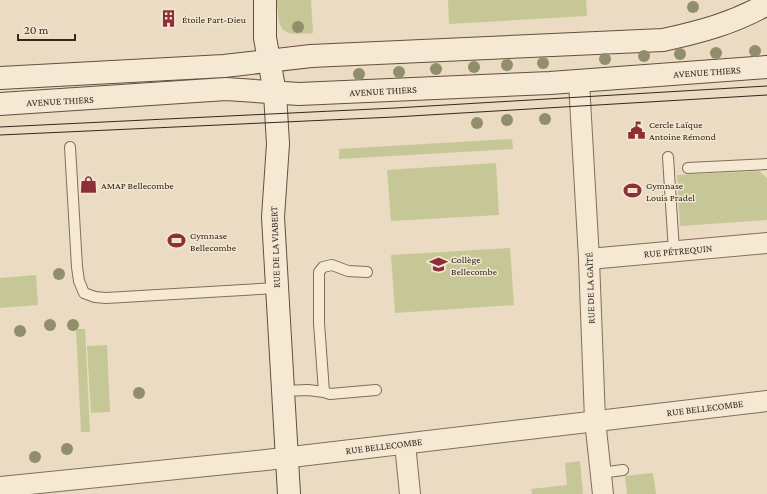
<svg xmlns="http://www.w3.org/2000/svg" width="767" height="494" viewBox="0 0 767 494" font-family="'Crimson Pro',serif">
<style>
.green{fill:#c6c797}
.lines{fill:none;stroke-linecap:round;stroke-linejoin:round}
.lane-casing{stroke:#836d5a;stroke-width:12}
.street-casing{stroke:#836d5a;stroke-width:22}
.secondary-casing{stroke:#654e3e;stroke-width:24}
.lane{stroke:#f6e9d4;stroke-width:10}
.street{stroke:#f6e9d4;stroke-width:20}
.secondary{stroke:#f6e9d4;stroke-width:22}
.tram{stroke:#34271e;stroke-width:1}
.tree{fill:#918e6c}
.labels{text-anchor:middle;dominant-baseline:central;stroke-width:3;stroke-linejoin:round;paint-order:stroke}
.poi-label{font-size:10px;fill:#34271e;stroke:#f2e6d1;text-anchor:start}
.street-label{font-size:10px;fill:#34271e;stroke:#f2e6d1}
</style>
<rect width="100%" height="100%" fill="#eadbc2"/>
<!-- green -->
<g class="green">
<path d="M277,0h34l2,33c-34,3 -34,-1 -36,-33z"/>
<path d="M448,0h138l1,16 -138,8z"/>
<path d="M512,139l1,10 -174,10v-10z"/>
<path d="M496,163l3,52 -108,6 -4,-51z"/>
<path d="M759,171l8,7v42l-87,6 -3,-51z"/>
<path d="M510,248l4,57 -119,8 -4,-58z"/>
<path d="M36,275l2,30 -38,3v-30z"/>
<path d="M76,329h9l5,103h-9z"/>
<path d="M107,345l3,67 -19,1 -4,-67z"/>
<path d="M580,461l3,33h-51l-1,-5 36,-4 -2,-22z"/>
<path d="M653,473l3,21h-29l-2,-18z"/>
</g>
<g class="lines">
<defs>
<g id="lane">
<path d="M70,147l7,120 2,14 5,12 11,4 11,1 171,-10"/>
<path d="M668,157l6,94"/>
<path d="M688,168l79,-4"/>
<path d="M282,391l26,-1 16,2 -5,-69v-51l4,-5 9,-2 16,6 19,1"/>
<path d="M324,392l6,2 46,-4"/>
<path d="M600,473l23,-3"/>
</g>
<g id="street">
<path d="M579,82l10,177 6,161 8,74"/>
<path d="M589,259l178,-16"/>
<path d="M405,444l5,50"/>
<path d="M0,487l266,-27 501,-59"/>
</g>
<g id="secondary">
<path d="M265,0v38l10,55 3,51 -5,73 16,277"/>
<path d="M0,78l224,-12 87,-10 352,-16c37,-8 71,-17 104,-36"/>
<path d="M0,104l226,-15 73,5 251,-11 217,-16"/>
</g>
</defs>
<!-- lane casing -->
<use href="#lane" class="lane-casing"/>
<!-- street casing -->
<use href="#street" class="street-casing"/>
<!-- secondary casing -->
<use href="#secondary" class="secondary-casing"/>
<!-- lane -->
<use href="#lane" class="lane"/>
<!-- street -->
<use href="#street" class="street"/>
<!-- secondary -->
<use href="#secondary" class="secondary"/>
<!-- tram -->
<g class="tram">
<path d="M0,127l395,-19 372,-22"/>
<path d="M0,135l394,-18 373,-22"/>
</g>
</g>
<!-- trees -->
<g class="tree">
<circle cx="693" cy="7" r="6"/>
<circle cx="298" cy="27" r="6"/>
<circle cx="755" cy="51" r="6"/>
<circle cx="716" cy="53" r="6"/>
<circle cx="680" cy="54" r="6"/>
<circle cx="644" cy="56" r="6"/>
<circle cx="605" cy="59" r="6"/>
<circle cx="543" cy="63" r="6"/>
<circle cx="507" cy="65" r="6"/>
<circle cx="474" cy="67" r="6"/>
<circle cx="436" cy="69" r="6"/>
<circle cx="399" cy="72" r="6"/>
<circle cx="359" cy="74" r="6"/>
<circle cx="545" cy="119" r="6"/>
<circle cx="507" cy="120" r="6"/>
<circle cx="477" cy="123" r="6"/>
<circle cx="59" cy="274" r="6"/>
<circle cx="50" cy="325" r="6"/>
<circle cx="73" cy="325" r="6"/>
<circle cx="20" cy="331" r="6"/>
<circle cx="139" cy="393" r="6"/>
<circle cx="67" cy="449" r="6"/>
<circle cx="35" cy="457" r="6"/>
</g>
<!-- icons -->
<defs>
<symbol id="building-bare" viewBox="-9 -9 18 18"><path d="M-4-6H4V6H1V3H-1V6H-4ZM-2.5-4.3h1.7v1.8h-1.7ZM.8-4.3h1.7v1.8H.8ZM-2.5-1h1.7V.8h-1.7ZM.8-1h1.7V.8H.8Z" fill="#8e2f37" stroke="#f2e6d1" stroke-width="2.5" paint-order="stroke"/></symbol>
<symbol id="civic-bare" viewBox="-9 -9 18 18"><path d="M-.6-6.5H3V-4.5H.6V-3L4-1V1h2V6H-6V1h2V-1L-.6-3ZM-1.2 2.5V6h2.4V2.5Z" fill="#8e2f37" stroke="#f2e6d1" stroke-width="2.5" paint-order="stroke"/></symbol>
<symbol id="shop-bare" viewBox="-9 -9 18 18"><path d="M-5-2.5h2.3a2.7 3.5 0 0 1 5.4 0H5L5.5 6h-11ZM-1.5-2.5h3a1.5 2.3 0 0 0-3 0Z" fill="#8e2f37" stroke="#f2e6d1" stroke-width="2.5" paint-order="stroke"/></symbol>
<symbol id="stadium-bare" viewBox="-9 -9 18 18"><path d="M0-5a6.5 5 0 1 0 0 10a6.5 5 0 1 0 0-10ZM-3.5-1.8h7v3.6h-7Z" fill="#8e2f37" stroke="#f2e6d1" stroke-width="2.5" paint-order="stroke"/></symbol>
<symbol id="school-bare" viewBox="-9 -9 18 18"><path d="M0-5L7-2L0 1L-7-2ZM-4 1L0 2.5L4 1V4Q0 6-4 4Z" fill="#8e2f37" stroke="#f2e6d1" stroke-width="2.5" paint-order="stroke"/></symbol>
</defs>
<g fill-rule="evenodd">
<use href="#building-bare" x="156" y="6" width="25" height="25"/>
<use href="#civic-bare" x="624" y="118" width="25" height="25"/>
<use href="#shop-bare" x="76" y="172" width="25" height="25"/>
<use href="#stadium-bare" x="620" y="178" width="25" height="25"/>
<use href="#stadium-bare" x="164" y="228" width="25" height="25"/>
<use href="#school-bare" x="426" y="252" width="25" height="25"/>
</g>
<g class="labels">
<!-- poi labels -->
<g class="poi-label">
<text x="182" y="19">Étoile Part-Dieu</text>
<text x="649" y="124">Cercle Laïque<tspan x="649" dy="12">Antoine Rémond</tspan></text>
<text x="101" y="185">AMAP Bellecombe</text>
<text x="646" y="185">Gymnase<tspan x="646" dy="12">Louis Pradel</tspan></text>
<text x="190" y="235">Gymnase<tspan x="190" dy="12">Bellecombe</tspan></text>
<text x="451" y="259">Collège<tspan x="451" dy="12">Bellecombe</tspan></text>
</g>
<!-- street labels -->
<g class="street-label">
<text transform="translate(707 72) rotate(-4)">AVENUE THIERS</text>
<text transform="translate(383 91) rotate(-3)">AVENUE THIERS</text>
<text transform="translate(60 101) rotate(-3)">AVENUE THIERS</text>
<text transform="translate(275 247) rotate(-92)">RUE DE LA VIABERT</text>
<text transform="translate(678 251) rotate(-5)">RUE PÉTREQUIN</text>
<text transform="translate(590 288) rotate(-92)">RUE DE LA GAÎTÉ</text>
<text transform="translate(705 408) rotate(-7)">RUE BELLECOMBE</text>
<text transform="translate(384 446) rotate(-7)">RUE BELLECOMBE</text>
</g>
</g>
<!-- scale -->
<path d="M18 34v6h57v-6" fill="none" stroke="#34271e" stroke-width="2"/>
<text x="24" y="34" font-size="12" fill="#34271e" stroke="#f2e6d1" stroke-width="3" paint-order="stroke">20 m</text>
</svg>
